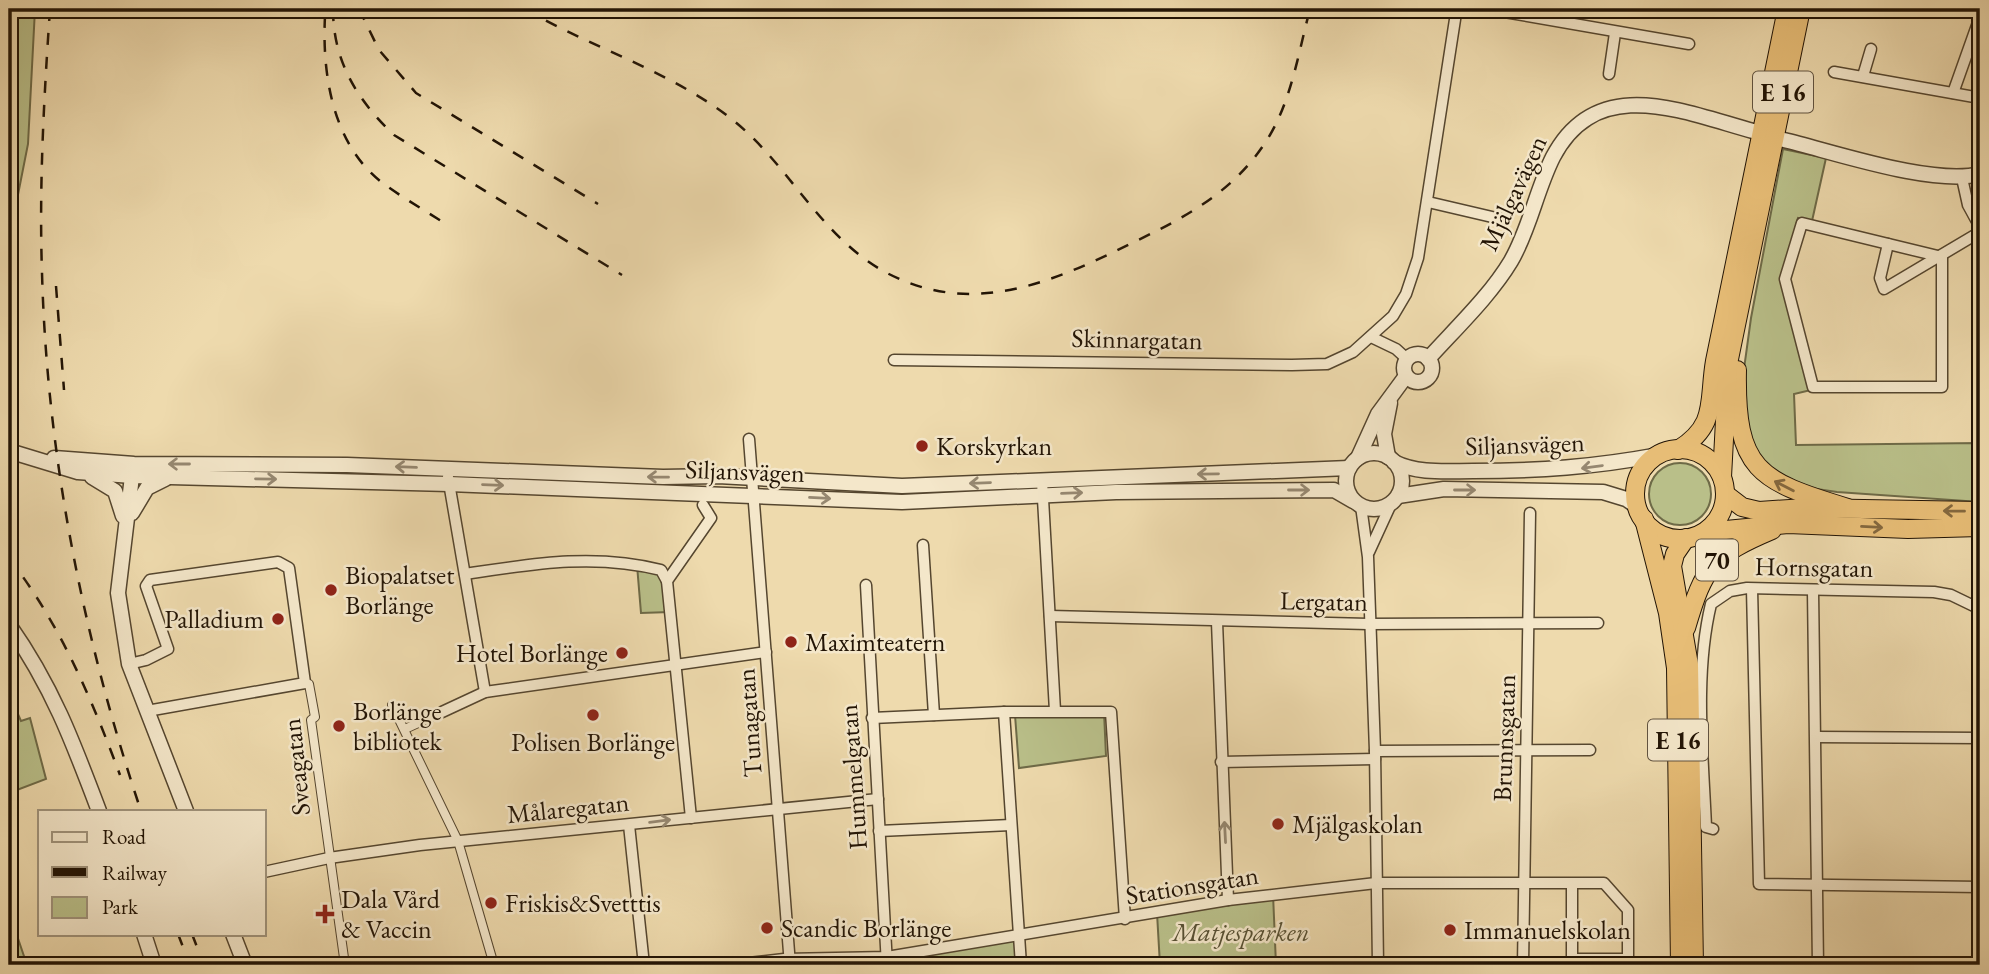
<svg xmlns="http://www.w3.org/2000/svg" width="1989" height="974" viewBox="0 0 1989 974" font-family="'EB Garamond',serif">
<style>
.green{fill:#b9bf89;stroke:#6e6a47;stroke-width:2}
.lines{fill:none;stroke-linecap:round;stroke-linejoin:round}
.pedestrian-casing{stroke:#55462f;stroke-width:10}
.minor-casing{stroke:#55462f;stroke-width:13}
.tertiary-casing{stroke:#55462f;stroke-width:17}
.trunk-casing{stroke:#221405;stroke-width:20}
.pedestrian{stroke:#f4e7ca;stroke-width:8}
.minor{stroke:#f4e7ca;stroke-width:10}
.tertiary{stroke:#f4e7ca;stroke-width:14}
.trunk{stroke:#e7bd76;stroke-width:18}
.rail{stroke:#221405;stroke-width:2.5;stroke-dasharray:12 12;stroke-linecap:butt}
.oneway{stroke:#968871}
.oneway2{stroke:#84683e}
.poi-dot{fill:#8f2418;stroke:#f4e7ca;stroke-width:2.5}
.labels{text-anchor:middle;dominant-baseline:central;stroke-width:5;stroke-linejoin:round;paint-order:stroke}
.shield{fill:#f4e7ca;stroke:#615340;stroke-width:2}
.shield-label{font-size:24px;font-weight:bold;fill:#221405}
.street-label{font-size:26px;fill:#221405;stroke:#f4e7ca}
.poi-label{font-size:26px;fill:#221405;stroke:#f4e7ca;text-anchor:start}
.park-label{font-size:26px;font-style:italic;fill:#575033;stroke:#f4e7ca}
</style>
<rect width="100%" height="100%" fill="#eedaad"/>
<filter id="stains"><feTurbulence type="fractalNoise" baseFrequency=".00286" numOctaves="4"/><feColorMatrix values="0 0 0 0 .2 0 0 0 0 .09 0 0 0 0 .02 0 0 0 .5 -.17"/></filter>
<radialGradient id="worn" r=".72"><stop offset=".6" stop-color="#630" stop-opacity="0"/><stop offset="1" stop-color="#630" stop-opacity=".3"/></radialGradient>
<!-- green -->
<g class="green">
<path d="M9,9h26l-7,135 -16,81 -3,-2z"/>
<path d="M1783,149l43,9 -14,63 -14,-3 -16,60 29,112 -17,4 2,51 184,-2v59l-143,-10 -27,-4 -45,-21 -20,-41 -2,-50 8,-58z"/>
<circle cx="1680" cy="494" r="31"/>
<path d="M637,565l24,5 9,42 -29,1z"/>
<path d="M9,694l12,27 9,-3 16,61 -37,14z"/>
<path d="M1104,712l2,44 -87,12 -4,-53z"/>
<path d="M1273,894l3,71h-116l-3,-52z"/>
<path d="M9,912l18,53h-18z"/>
<path d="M1019,934l2,31h-134v-8z"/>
</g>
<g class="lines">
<defs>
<g id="pedestrian">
<path d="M305,683l4,1 6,33 -4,3 34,245"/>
<path d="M392,705l66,136 36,124"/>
<path d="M405,729l37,-17"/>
</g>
<g id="minor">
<path d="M1487,9l202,35"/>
<path d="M1834,72l146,26"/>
<path d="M1609,74l6,-41"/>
<path d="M1863,76l8,-27"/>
<path d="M1953,93l27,-76"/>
<path d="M1962,178l6,27 12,22"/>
<path d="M1428,202l77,18"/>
<path d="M1802,223l140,34v130h-129l-28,-108z"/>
<path d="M1888,244l-8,34 4,11 96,-57"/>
<path d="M1371,337l25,12 11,10"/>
<path d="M894,360l398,5 35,-1 26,-12 40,-36 13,-22 12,-36 38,-245 3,-4"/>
<path d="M749,439l41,526"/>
<path d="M448,477l37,215"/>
<path d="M1042,481l13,230"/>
<path d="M1361,506l7,51 7,194 3,214"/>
<path d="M923,545l11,170"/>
<path d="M1369,552l22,-48"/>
<path d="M465,574c67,-10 129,-21 196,-4l6,11"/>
<path d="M866,585l21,380"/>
<path d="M1752,589l7,295 221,3"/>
<path d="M1813,591l5,374"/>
<path d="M1050,616l318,8 230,-1"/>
<path d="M1217,622l11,278"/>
<path d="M129,664l17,-4 22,-11 -22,-63 4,-6 128,-18 11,6 16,115 -158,28"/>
<path d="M442,712l43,-20 281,-40"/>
<path d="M1004,712l17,253"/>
<path d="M872,718l132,-6h107l14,207"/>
<path d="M1816,737l164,1"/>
<path d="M1375,751l215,-1"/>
<path d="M1221,762l154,-3"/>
<path d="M691,818l-24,-237 44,-63 -8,-13"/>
<path d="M629,825l15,140"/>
<path d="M1713,829l-7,-2c-3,-73 -12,-152 5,-223l19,-13 17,-3 187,4 17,3 29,14"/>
<path d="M879,831l132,-6"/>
<path d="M264,872l65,-14 91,-13 458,-46"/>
<path d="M730,965l54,-6 103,-2 341,-57 148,-17h228l24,27v49h-56v-76"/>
<path d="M1523,965l7,-452"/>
</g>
<g id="tertiary">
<path d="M1784,140c50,12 149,46 196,34"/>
<circle cx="1418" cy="368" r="14"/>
<path d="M1428,359c28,-31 62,-63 83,-98 19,-33 25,-70 42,-104 44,-84 130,-45 200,-26"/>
<path d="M9,451l69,21 54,4 317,8 453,18 214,-10 218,-2 19,11"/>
<circle cx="1374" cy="481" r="28"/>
<path d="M1388,457l-4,-23 6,-31"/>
<path d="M54,458l80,6 213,1 316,12 55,-1 184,10 447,-18"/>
<path d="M1358,458l20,-44 28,-38"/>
<path d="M1394,462c24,12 52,9 79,9 66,0 121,-4 186,-16"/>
<path d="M133,468l-15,125 11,71 57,147"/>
<path d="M92,477l23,14 8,25"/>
<path d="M1398,496l46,-7 159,3 23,7 12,8"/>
<path d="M132,513l15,-25 18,-9"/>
<path d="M9,625c43,61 64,117 90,186"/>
<path d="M144,934l10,31"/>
<path d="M233,934l12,31"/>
</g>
<g id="trunk">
<path d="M1737,370c-2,100 21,111 111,138"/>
<circle cx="1680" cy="494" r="45"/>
<path d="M1678,450c40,-25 30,-48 37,-89l72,-352"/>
<path d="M1722,477l6,-113 73,-355"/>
<path d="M1725,494l17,13 17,4 46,-3 175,3"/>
<path d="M1644,519l24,94 8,55 4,297"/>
<path d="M1705,532l83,-8 120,5 72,-2"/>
<path d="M1686,538l-11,16 -3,12 17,99 5,300"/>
<path d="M1686,628c18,-62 27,-73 86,-98"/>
</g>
</defs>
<!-- pedestrian casing -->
<use href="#pedestrian" class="pedestrian-casing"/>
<!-- minor casing -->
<use href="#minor" class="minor-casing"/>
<!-- tertiary casing -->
<use href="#tertiary" class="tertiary-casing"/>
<!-- trunk casing -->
<use href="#trunk" class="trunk-casing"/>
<!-- pedestrian -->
<use href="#pedestrian" class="pedestrian"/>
<!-- minor -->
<use href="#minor" class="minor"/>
<!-- tertiary -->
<use href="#tertiary" class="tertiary"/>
<!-- trunk -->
<use href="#trunk" class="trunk"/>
<!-- rail -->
<g class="rail">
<path d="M50,9c-6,88 -11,176 -8,264 5,183 41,365 99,538"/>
<path d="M333,9c0,52 24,91 61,126l228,140"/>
<path d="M359,9l20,41 37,43 182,111"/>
<path d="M525,9c67,39 148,63 209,112 56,45 87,117 153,152 86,45 166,9 245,-30 52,-25 100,-50 133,-100 26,-39 33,-89 45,-134"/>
<path d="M325,16c-3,57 7,126 55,165 21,16 46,30 69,45"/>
<path d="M56,286l8,104"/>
<path d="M9,558c51,66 82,139 111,217"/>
<path d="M178,934l12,31"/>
<path d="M192,934l12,31"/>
</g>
</g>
<!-- one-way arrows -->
<defs><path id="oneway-shaft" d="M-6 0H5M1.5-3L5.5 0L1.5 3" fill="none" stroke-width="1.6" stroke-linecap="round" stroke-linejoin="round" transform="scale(1.75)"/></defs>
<g class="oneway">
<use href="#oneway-shaft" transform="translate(179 464) rotate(-180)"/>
<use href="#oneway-shaft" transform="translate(406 467) rotate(-178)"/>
<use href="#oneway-shaft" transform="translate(1592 467) rotate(172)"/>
<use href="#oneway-shaft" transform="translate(1208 474) rotate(179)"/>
<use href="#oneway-shaft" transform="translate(658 477) rotate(-179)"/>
<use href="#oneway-shaft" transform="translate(266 479) rotate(1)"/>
<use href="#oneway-shaft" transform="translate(980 483) rotate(178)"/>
<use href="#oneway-shaft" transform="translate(493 485) rotate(2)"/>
<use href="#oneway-shaft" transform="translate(1299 490)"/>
<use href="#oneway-shaft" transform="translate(1465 490)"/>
<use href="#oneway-shaft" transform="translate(1072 493) rotate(-2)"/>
<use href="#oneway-shaft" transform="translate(820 498) rotate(3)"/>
<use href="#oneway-shaft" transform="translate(660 821) rotate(-7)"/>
<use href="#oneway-shaft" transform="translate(1225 832) rotate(-93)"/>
</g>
<g class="oneway2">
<use href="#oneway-shaft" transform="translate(1784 486) rotate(-153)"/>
<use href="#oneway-shaft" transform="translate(1954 511) rotate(-179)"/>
<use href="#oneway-shaft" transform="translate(1872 527) rotate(3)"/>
</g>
<!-- markers -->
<g class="poi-dot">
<circle cx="922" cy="446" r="7"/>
<circle cx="331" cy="590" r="7"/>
<circle cx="278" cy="619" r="7"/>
<circle cx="791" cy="642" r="7"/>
<circle cx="622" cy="653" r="7"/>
<circle cx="593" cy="715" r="7"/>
<circle cx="339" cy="726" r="7"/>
<circle cx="1278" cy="824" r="7"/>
<circle cx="491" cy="903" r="7"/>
<path d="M321.5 903.5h7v7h7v7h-7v7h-7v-7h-7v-7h7z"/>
<circle cx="767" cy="928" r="7"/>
<circle cx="1450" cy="930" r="7"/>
</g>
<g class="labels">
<!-- shield labels -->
<g class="shield">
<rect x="1753" y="71.5" width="60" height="41" rx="5"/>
<rect x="1696" y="539.5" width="42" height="41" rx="5"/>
<rect x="1648" y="719.5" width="60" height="41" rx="5"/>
</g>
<g class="shield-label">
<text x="1783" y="92">E 16</text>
<text x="1717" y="560">70</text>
<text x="1678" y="740">E 16</text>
</g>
<!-- street labels -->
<g class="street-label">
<text transform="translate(1513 193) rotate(-65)">Mjälgavägen</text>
<text transform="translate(1137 339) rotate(1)">Skinnargatan</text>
<text transform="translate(1525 444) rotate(-2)">Siljansvägen</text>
<text transform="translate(745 471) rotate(2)">Siljansvägen</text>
<text transform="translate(1814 567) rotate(1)">Hornsgatan</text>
<text transform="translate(1324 601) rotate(1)">Lergatan</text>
<text transform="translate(749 723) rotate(-94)">Tunagatan</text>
<text transform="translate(1504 738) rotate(-88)">Brunnsgatan</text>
<text transform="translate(296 767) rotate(-96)">Sveagatan</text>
<text transform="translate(853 777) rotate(-94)">Hummelgatan</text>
<text transform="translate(568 808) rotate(-6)">Målaregatan</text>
<text transform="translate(1192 885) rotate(-9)">Stationsgatan</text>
</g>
<!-- poi labels -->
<g class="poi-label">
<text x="936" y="446">Korskyrkan</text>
<text x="345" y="575">Biopalatset<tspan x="345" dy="30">Borlänge</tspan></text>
<text x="264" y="619" text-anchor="end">Palladium</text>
<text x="805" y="642">Maximteatern</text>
<text x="608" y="653" text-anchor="end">Hotel Borlänge</text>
<text x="353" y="711">Borlänge<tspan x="353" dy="30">bibliotek</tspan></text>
<text x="593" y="742" text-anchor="middle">Polisen Borlänge</text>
<text x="1292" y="824">Mjälgaskolan</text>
<text x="341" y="899">Dala Vård<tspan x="341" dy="30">&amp; Vaccin</tspan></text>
<text x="505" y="903">Friskis&amp;Svetttis</text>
<text x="781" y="928">Scandic Borlänge</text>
<text x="1464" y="930">Immanuelskolan</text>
</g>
<!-- park labels -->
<g class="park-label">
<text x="1241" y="932">Matjesparken</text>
</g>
</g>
<!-- margin -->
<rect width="1989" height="974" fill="none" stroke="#eedaad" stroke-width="35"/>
<rect x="10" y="10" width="1968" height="953" fill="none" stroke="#221405" stroke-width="3.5"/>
<rect x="18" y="18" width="1954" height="939" fill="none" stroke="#221405" stroke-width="2"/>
<!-- legend -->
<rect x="38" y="810" width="228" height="126" fill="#f4e7ca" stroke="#a0937b" stroke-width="2"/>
<rect x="52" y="832" width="35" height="10" fill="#f4e7ca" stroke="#a0937b" stroke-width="2"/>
<text x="102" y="844" font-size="21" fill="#221405">Road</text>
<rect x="52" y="867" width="35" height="10" fill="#221405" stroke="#a0937b" stroke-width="2"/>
<text x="102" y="880" font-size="21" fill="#221405">Railway</text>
<rect x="52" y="897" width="35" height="21" fill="#b9bf89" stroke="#a0937b" stroke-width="2"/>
<text x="102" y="914" font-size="21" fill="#221405">Park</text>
<rect width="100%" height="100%" filter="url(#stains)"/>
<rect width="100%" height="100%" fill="url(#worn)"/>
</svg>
